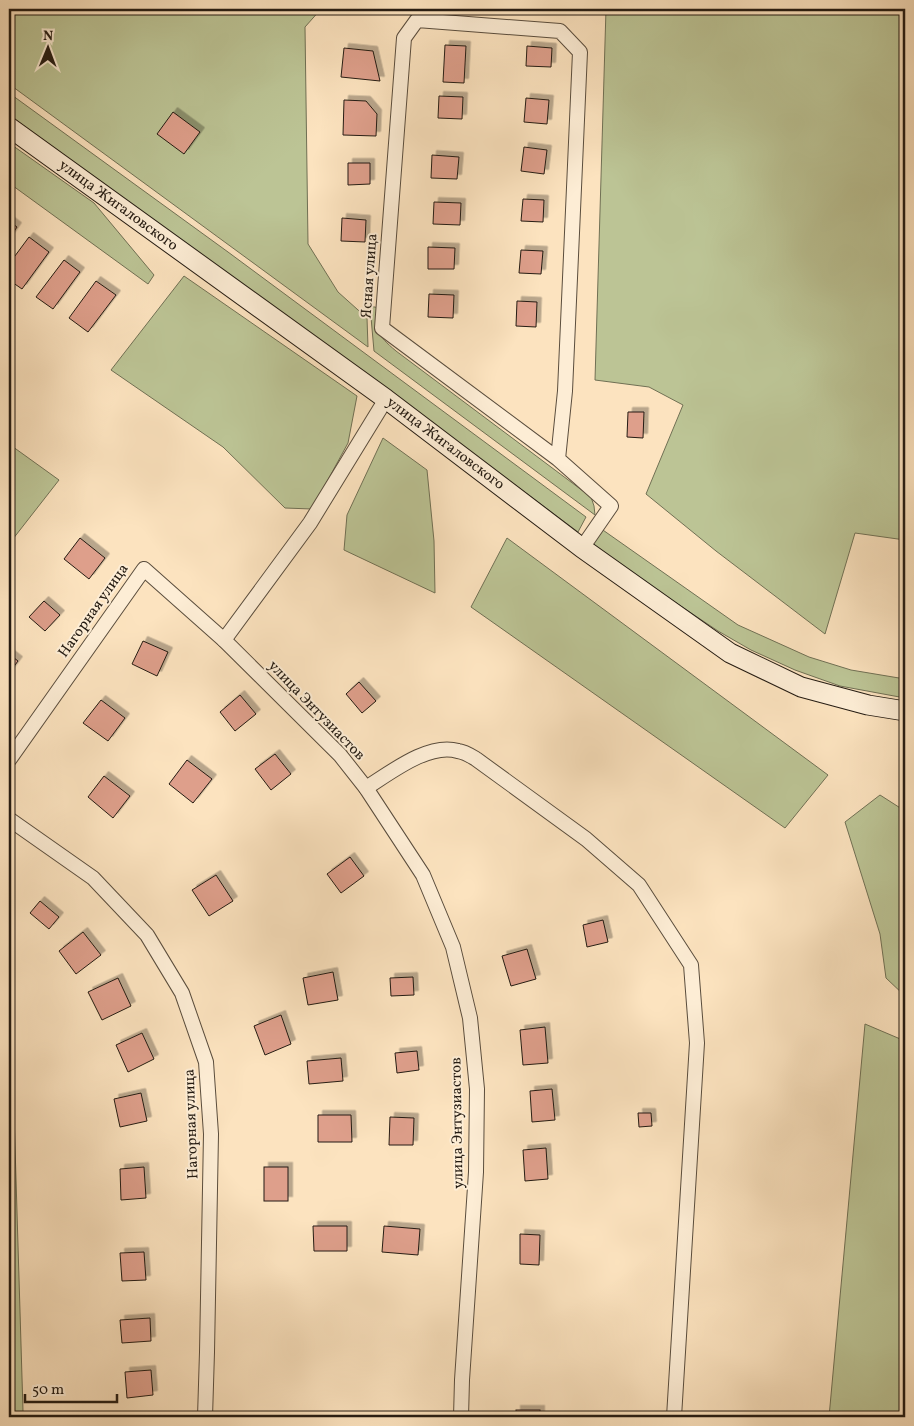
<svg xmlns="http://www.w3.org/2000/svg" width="914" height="1426" viewBox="0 0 914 1426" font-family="Vollkorn,serif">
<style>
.green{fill:#bcc495;stroke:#707054}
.building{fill:#de9f8b;stroke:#241b12;filter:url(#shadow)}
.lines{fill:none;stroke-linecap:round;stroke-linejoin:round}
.minor-casing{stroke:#5a4d3d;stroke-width:16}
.secondary-casing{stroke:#241b12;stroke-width:21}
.minor{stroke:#fdedd5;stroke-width:14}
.secondary{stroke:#fdedd5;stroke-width:19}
.labels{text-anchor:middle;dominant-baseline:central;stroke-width:4;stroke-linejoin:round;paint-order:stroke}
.street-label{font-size:15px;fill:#241b12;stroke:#fdedd5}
</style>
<defs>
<filter id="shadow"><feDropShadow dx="4.5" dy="-4.5" stdDeviation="0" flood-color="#0004"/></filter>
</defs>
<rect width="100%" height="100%" fill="#fce3bf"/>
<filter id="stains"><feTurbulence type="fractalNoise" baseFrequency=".004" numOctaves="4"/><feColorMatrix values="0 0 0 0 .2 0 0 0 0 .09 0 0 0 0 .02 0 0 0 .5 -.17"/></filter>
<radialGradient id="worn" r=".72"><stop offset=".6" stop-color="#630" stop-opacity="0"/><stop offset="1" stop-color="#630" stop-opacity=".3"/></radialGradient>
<!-- green -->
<g class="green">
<path d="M15,9h306l-16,18 3,217 30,48 29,26 1,29 -359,-263v-70z"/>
<path d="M606,9h299v531l-50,-7 -30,101 -109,-83 -70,-57 37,-89 -34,-18 -54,-7z"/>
<path d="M9,93l219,159 358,265 -8,15 -183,-137 -386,-280z"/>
<path d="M9,143l85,60 60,72 -6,9 -139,-101z"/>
<path d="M184,276l173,120 -9,47 -36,66 -27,-1 -62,-61 -112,-77z"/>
<path d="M370,306l9,2c-1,25 -3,26 17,43l195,146 3,9 1,9 -221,-164z"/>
<path d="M383,438l44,32 7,71 1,52 -91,-43 3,-35z"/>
<path d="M9,444l50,36 -50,64z"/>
<path d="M600,528l138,97 71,32 42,13 54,9v19l-65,-12 -45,-16 -44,-20 -33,-19 -124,-83 -3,-7z"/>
<path d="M507,538l321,237 -43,53 -314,-221z"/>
<path d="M880,795l25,16v185l-19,-18 -6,-44 -35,-112z"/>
<path d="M865,1024l40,17v376h-76z"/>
<path d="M9,1043l3,3 11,365 3,6h-17z"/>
</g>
<!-- building -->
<g class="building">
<path d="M445,45l21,1 -2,37 -21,-1z"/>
<path d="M527,46l25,2 -1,19 -25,-1z"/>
<path d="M344,48l29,3 7,30 -39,-4z"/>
<path d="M439,96l24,1 -1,22 -24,-1z"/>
<path d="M526,98l23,2 -2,24 -23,-2z"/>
<path d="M344,100l22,1 11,13 -1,22 -33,-1z"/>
<path d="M173,112l27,20 -16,22 -27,-20z"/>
<path d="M524,147l23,3 -3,24 -23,-3z"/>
<path d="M432,155l27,2 -2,22 -26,-1z"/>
<path d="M348,163h22v21l-22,1z"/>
<path d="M523,199l21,1 -1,22 -22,-1z"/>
<path d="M434,202l27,1 -1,22 -27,-1z"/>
<path d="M342,218l24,2 -1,22 -24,-1z"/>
<path d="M9,221l8,6 -8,12z"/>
<path d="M29,237l20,15 -27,37 -13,-9v-16z"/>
<path d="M428,247l27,1 -1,21h-26z"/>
<path d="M521,250l22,1 -2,23 -22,-1z"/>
<path d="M64,260l16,12 -27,37 -17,-12z"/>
<path d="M96,281l20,14 -28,37 -19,-14z"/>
<path d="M429,294l25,1 -1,23 -25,-1z"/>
<path d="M517,301l20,1 -1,25 -20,-1z"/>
<path d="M628,412h16l-1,26 -16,-1z"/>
<path d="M80,538l25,20 -16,21 -25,-20z"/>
<path d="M44,601l16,14 -15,16 -16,-14z"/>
<path d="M143,641l25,11 -11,24 -25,-12z"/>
<path d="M9,654l9,7 -9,12z"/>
<path d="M359,682l17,19 -14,12 -16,-19z"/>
<path d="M240,695l16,19 -21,17 -15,-19z"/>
<path d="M101,700l24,18 -17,23 -25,-18z"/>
<path d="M275,754l16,20 -20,16 -16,-21z"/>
<path d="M187,760l25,19 -19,24 -24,-19z"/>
<path d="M104,776l26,20 -17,22 -25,-21z"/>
<path d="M350,857l14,19 -23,17 -14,-19z"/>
<path d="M216,875l17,26 -24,15 -17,-26z"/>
<path d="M40,901l19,16 -10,12 -19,-16z"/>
<path d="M603,920l5,22 -21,5 -4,-22z"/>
<path d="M83,932l18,23 -25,19 -17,-23z"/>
<path d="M527,949l9,30 -25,7 -9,-30z"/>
<path d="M333,972l5,28 -30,5 -5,-27z"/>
<path d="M413,977l1,18 -23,1 -1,-18z"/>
<path d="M118,978l13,28 -29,14 -14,-28z"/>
<path d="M281,1015l10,29 -26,11 -11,-29z"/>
<path d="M545,1027l3,36 -25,2 -3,-35z"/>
<path d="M142,1033l12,26 -26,13 -12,-27z"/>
<path d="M417,1051l2,19 -22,3 -2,-20z"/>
<path d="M341,1058l2,23 -34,3 -2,-23z"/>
<path d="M552,1089l3,31 -23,2 -2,-31z"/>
<path d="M141,1093l6,28 -27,6 -6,-28z"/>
<path d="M638,1113h13l1,13 -13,1z"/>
<path d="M318,1115h33l1,27h-34z"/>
<path d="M390,1117l24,1 -1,27h-24z"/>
<path d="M546,1148l2,31 -23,2 -2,-31z"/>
<path d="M144,1167l2,31 -25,2 -1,-31z"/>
<rect x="264" y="1167" width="24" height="34"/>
<path d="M313,1226h34v25h-33z"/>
<path d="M384,1226l36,3 -2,26 -36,-3z"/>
<path d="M520,1234l20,1 -1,30 -19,-1z"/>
<path d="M144,1252l2,28 -24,1 -2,-28z"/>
<path d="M150,1318l1,23 -29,2 -2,-23z"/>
<path d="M151,1370l2,25 -26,3 -2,-26z"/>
<rect x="516" y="1410" width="24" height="7"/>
</g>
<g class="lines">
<defs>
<g id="minor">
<path d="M558,459l7,-68 15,-339 -20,-21 -143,-11 -13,18 -22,290 176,131 53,47 -29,42"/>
<path d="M224,640l86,-117 76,-124"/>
<path d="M9,760l135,-191 80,71 116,115 26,33 57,87 30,72 17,71 7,71 -1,83 -14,208 -1,37"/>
<path d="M366,788c24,-15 63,-46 92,-37 7,1 13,5 18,8l110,80 53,46 52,80 6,78 -23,374"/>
<path d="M9,819l84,59 54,57 35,58 24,69 5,72 -4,218 -2,65"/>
</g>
<path id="secondary" d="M9,127l377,272 196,149 148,105 71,34 67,18 37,6"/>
</defs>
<!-- minor casing -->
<use href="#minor" class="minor-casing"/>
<!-- secondary casing -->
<use href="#secondary" class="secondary-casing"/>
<!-- minor -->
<use href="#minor" class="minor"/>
<!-- secondary -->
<use href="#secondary" class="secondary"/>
</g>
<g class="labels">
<!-- street labels -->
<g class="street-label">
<text transform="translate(118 206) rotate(36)">улица Жигаловского</text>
<text transform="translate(370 276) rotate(-86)">Ясная улица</text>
<text transform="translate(445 444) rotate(37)">улица Жигаловского</text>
<text transform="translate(94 611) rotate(-55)">Нагорная улица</text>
<text transform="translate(316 711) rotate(46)">улица Энтузиастов</text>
<text transform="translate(458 1123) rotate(-91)">улица Энтузиастов</text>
<text transform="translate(192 1124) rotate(-92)">Нагорная улица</text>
</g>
</g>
<!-- margin -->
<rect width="914" height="1426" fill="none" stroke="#fce3bf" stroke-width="30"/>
<rect x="10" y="10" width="894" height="1406" fill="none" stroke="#241b12" stroke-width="2.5"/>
<rect x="15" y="15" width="884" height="1396" fill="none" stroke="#241b12"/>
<!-- north arrow -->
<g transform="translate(48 48) rotate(1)" stroke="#fdedd5" stroke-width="4" paint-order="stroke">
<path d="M0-4L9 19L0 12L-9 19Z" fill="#241b12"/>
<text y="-8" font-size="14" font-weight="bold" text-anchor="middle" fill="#241b12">N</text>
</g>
<!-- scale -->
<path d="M25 1394v8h92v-8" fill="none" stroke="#241b12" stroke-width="2.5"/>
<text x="32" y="1394" font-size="15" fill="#241b12" stroke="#fdedd5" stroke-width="4" paint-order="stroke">50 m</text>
<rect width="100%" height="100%" filter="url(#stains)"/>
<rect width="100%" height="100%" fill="url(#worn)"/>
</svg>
